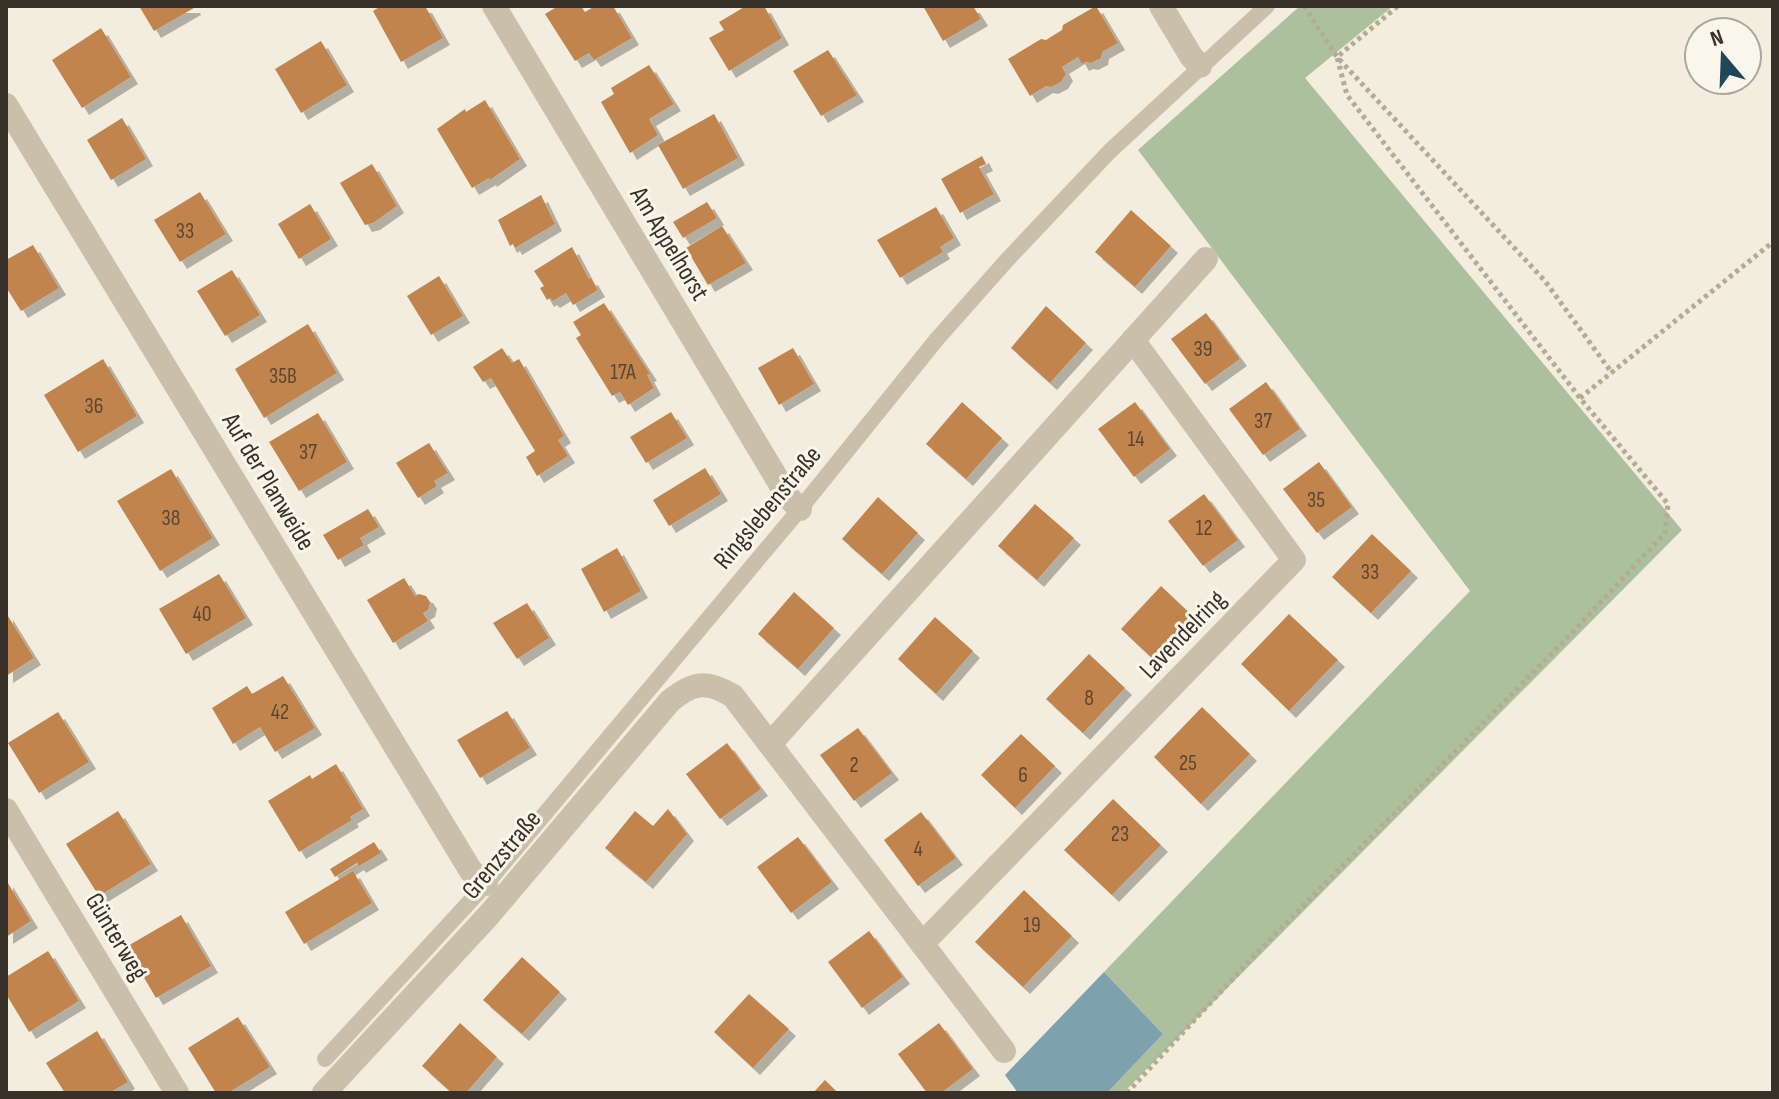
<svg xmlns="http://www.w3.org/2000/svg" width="1779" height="1099" viewBox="0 0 1779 1099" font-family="'Sofia Sans Condensed',sans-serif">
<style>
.green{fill:#adc09e}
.water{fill:#7ea1ae}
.building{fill:#c1844d;filter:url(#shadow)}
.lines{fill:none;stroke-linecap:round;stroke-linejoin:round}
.path{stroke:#b5aa94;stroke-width:5;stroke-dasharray:4 4;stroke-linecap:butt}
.lane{stroke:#cac0aa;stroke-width:16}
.street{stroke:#cac0aa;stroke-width:24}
.labels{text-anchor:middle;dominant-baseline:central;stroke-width:6;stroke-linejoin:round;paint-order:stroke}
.number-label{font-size:22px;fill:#5a4633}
.street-label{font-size:26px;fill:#37312a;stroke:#f9f6eb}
</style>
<defs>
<filter id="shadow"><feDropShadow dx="7" dy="7" stdDeviation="0" flood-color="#0004"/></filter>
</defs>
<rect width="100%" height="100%" fill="#f2edde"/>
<!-- green -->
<path class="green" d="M1300,6h93l-88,72 377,452 -559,563h-16l56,-59 -59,-62 366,-381 -332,-441z"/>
<!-- water -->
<path class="water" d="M1104,972l59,62 -56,59h-89l-13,-18z"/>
<!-- building -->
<g class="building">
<path d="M139,6h54l1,2 -40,23z"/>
<path d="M381,6h44l18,32 -42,24 -28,-51z"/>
<path d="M558,6h23l4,6 10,-6h18l19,32 -38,22 -5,-7 -14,8 -30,-47z"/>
<path d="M746,6h18l18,32 -53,33 -20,-33 15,-8 -5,-8z"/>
<path d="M923,6h50l8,13 -38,22z"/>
<path d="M1096,6l22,37 -16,9 -1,6 -10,5 -5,-1 -4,2 -4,-7 -16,10 4,7 -5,8 -10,5 -5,-1 -16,10 -22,-37 33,-20 5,1 16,-10 1,-5z"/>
<path d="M101,28l30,49 -49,31 -30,-48z"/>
<path d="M321,41l26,44 -46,28 -26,-44z"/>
<path d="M828,50l29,45 -36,21 -28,-45z"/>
<path d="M649,65l25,39 -25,15 9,16 -28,18 -29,-51 13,-8 -3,-6z"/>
<path d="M485,100l35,59 -30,21 -1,-2 -17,10 -35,-59 28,-20 1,3z"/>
<path d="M714,114l24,44 -55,31 -25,-44z"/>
<path d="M122,118l24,41 -35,21 -24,-40z"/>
<path d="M982,156l4,8 -7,3 15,27 -34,19 -19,-34z"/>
<path d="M372,164l25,42 -24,17 -8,2 -25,-42z"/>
<path d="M200,192l26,42 -46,28 -26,-42z"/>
<path d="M541,195l14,29 -40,24 -2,-4 -3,2 -12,-26z"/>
<path d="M707,202l10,16 -34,20 -10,-16z"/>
<path d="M310,204l21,35 -32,20 -21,-35z"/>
<path d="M936,207l18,31 -14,9 3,5 -43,26 -23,-38z"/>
<path d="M1131,210l40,36 -36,41 -40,-35z"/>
<path d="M722,226l24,37 -38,22 -22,-37z"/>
<path d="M33,245l26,43 -38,23 -15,-24v-27z"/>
<path d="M572,247l17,32 2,-1 7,12 -25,15 -7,-12 -13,8 -3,-3 -3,2 -7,-12 4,-2 -10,-15z"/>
<path d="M232,270l28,45 -35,21 -28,-45z"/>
<path d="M439,276l24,40 -32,19 -24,-39z"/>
<path d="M604,303l46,71 -3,1 7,13 -26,17 -8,-13 -8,4 -36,-58 5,-3 -8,-13z"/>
<path d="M1046,306l40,37 -36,40 -39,-35z"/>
<path d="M1206,313l34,46 -35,25 -34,-45z"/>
<path d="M308,324l29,49 -73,45 -29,-49z"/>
<path d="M502,348l10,15 7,-4 45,77 -6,4 10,16 -31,20 -11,-19 9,-6 -44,-73 -8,4 -10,-15z"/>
<path d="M793,348l21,36 -35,21 -21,-37z"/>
<path d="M103,359l34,57 -59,36 -34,-57z"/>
<path d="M1266,382l34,47 -37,26 -34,-46z"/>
<path d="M962,402l40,36 -36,41 -40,-35z"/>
<path d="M1135,402l35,47 -36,28 -36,-48z"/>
<path d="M671,412l16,26 -41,25 -16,-26z"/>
<path d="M318,413l29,49 -48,29 -30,-49z"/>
<path d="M429,443l19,30 -14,8 3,5 -19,12 -22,-35z"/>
<path d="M1319,462l33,45 -35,26 -34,-44z"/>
<path d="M705,468l16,26 -52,32 -16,-26z"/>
<path d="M171,469l42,69 -53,33 -43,-70z"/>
<path d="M1204,494l34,46 -35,26 -35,-45z"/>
<path d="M878,497l40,36 -36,41 -40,-35z"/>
<path d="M1035,504l39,34 -37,42 -39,-34z"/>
<path d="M368,509l11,18 -19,11 4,7 -26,15 -15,-25z"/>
<path d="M1372,534l39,37 -40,42 -39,-36z"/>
<path d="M617,548l24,43 -37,21 -23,-43z"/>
<path d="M219,574l27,44 -60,36 -27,-45z"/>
<path d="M404,578l11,18 4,-2 7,2 4,6 -2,8 -5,3 5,8 -35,22 -26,-43z"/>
<path d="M1161,586l35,33 -41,42 -34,-32z"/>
<path d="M794,592l40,36 -36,41 -40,-35z"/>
<path d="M527,603l22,35 -32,21 -24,-36z"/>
<path d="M6,613l28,45 -28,18z"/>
<path d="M1289,614l49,46 -49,51 -48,-47z"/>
<path d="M935,617l38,34 -37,43 -38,-35z"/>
<path d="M1089,654l36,34 -42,45 -37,-34z"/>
<path d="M283,676l32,52 -40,24 -15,-25 -27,17 -21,-36 35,-22 5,8z"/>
<path d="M1202,707l48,47 -49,50 -47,-47z"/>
<path d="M507,711l23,37 -50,30 -23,-38z"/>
<path d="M58,712l31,50 -50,31 -31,-50z"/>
<path d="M858,728l34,45 -38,28 -34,-46z"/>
<path d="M1021,734l34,32 -40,42 -34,-33z"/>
<path d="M727,743l34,46 -41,30 -34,-45z"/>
<path d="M336,764l27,45 -13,8 2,3 -53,32 -31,-51 42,-26 2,4z"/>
<path d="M1113,799l48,46 -49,50 -48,-45z"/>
<path d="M668,809l19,25 -41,48 -41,-34 30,-37 18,15z"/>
<path d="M118,811l33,53 -52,32 -33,-52z"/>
<path d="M921,812l35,46 -38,28 -34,-46z"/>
<path d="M798,837l34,45 -41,31 -34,-46z"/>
<path d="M374,842l7,11 -22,13 -2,-3 -22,14 -5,-8z"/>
<path d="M353,871l19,32 -68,41 -19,-32z"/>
<path d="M6,880l25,41 -25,16z"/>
<path d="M1024,890l48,46 -49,51 -48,-45z"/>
<path d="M181,915l30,51 -55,32 -30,-51z"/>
<path d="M869,931l34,46 -41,31 -34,-46z"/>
<path d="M48,951l31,50 -50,31 -23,-38v-17z"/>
<path d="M522,957l38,35 -38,42 -39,-34z"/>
<path d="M749,994l40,35 -36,39 -39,-36z"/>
<path d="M238,1017l32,50 -42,26h-12l-28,-45z"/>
<path d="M460,1023l37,34 -31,36h-14l-30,-27z"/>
<path d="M939,1023l34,46 -32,24h-14l-29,-39z"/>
<path d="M97,1031l31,51 -19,11h-44l-19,-30z"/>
<path d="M825,1080l13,13h-25z"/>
</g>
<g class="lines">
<!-- path -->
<g class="path">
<path d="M1304,6l33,51 208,224 67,92"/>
<path d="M1580,398l193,-156"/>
<path d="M1127,1093l124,-134 318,-323 96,-103 3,-29 -88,-106 -233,-303 -10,-38 61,-51"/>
</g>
<!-- lane -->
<path class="lane" d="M325,1059l161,-175 314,-375 137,-170 70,-79 103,-109 157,-145"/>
<!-- street -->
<g class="street">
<path d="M494,6l294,491 12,12"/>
<path d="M1161,6l30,50 9,10"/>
<path d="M6,105l465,766 15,13"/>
<path d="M770,744l436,-485"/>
<path d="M6,810l171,283"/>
<path d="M922,944l372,-384 -161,-220"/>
<path d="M324,1093l164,-177 182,-215c23,-19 37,-21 63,-5l271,355"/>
</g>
</g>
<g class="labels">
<!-- number labels -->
<g class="number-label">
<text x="185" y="231">33</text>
<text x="1203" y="349">39</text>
<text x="623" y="372">17A</text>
<text x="283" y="376">35B</text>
<text x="94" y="406">36</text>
<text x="1263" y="421">37</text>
<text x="1136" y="439">14</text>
<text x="308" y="452">37</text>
<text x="1316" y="500">35</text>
<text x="171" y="518">38</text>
<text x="1204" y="528">12</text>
<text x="1370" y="572">33</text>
<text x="202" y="614">40</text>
<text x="1089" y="698">8</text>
<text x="280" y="712">42</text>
<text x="1188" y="763">25</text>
<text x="854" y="765">2</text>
<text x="1023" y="775">6</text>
<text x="1120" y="834">23</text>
<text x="918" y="849">4</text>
<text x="1032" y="925">19</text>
</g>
<!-- street labels -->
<g class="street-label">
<text transform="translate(669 244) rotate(59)">Am Appelhorst</text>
<text transform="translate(268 482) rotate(59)">Auf der Planweide</text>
<text transform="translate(768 508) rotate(-50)">Ringslebenstraße</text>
<text transform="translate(1183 635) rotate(-46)">Lavendelring</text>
<text transform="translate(502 855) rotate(-50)">Grenzstraße</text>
<text transform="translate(116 937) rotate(59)">Günterweg</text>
</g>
</g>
<!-- border -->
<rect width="1779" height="1099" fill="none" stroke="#37312a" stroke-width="16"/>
<!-- north arrow -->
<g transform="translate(1723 56) rotate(341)"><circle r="38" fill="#f9f6eb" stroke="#aba79e" stroke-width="2"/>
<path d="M0-6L14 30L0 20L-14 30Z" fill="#204758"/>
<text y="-12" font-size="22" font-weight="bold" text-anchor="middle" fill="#37312a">N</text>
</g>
</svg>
